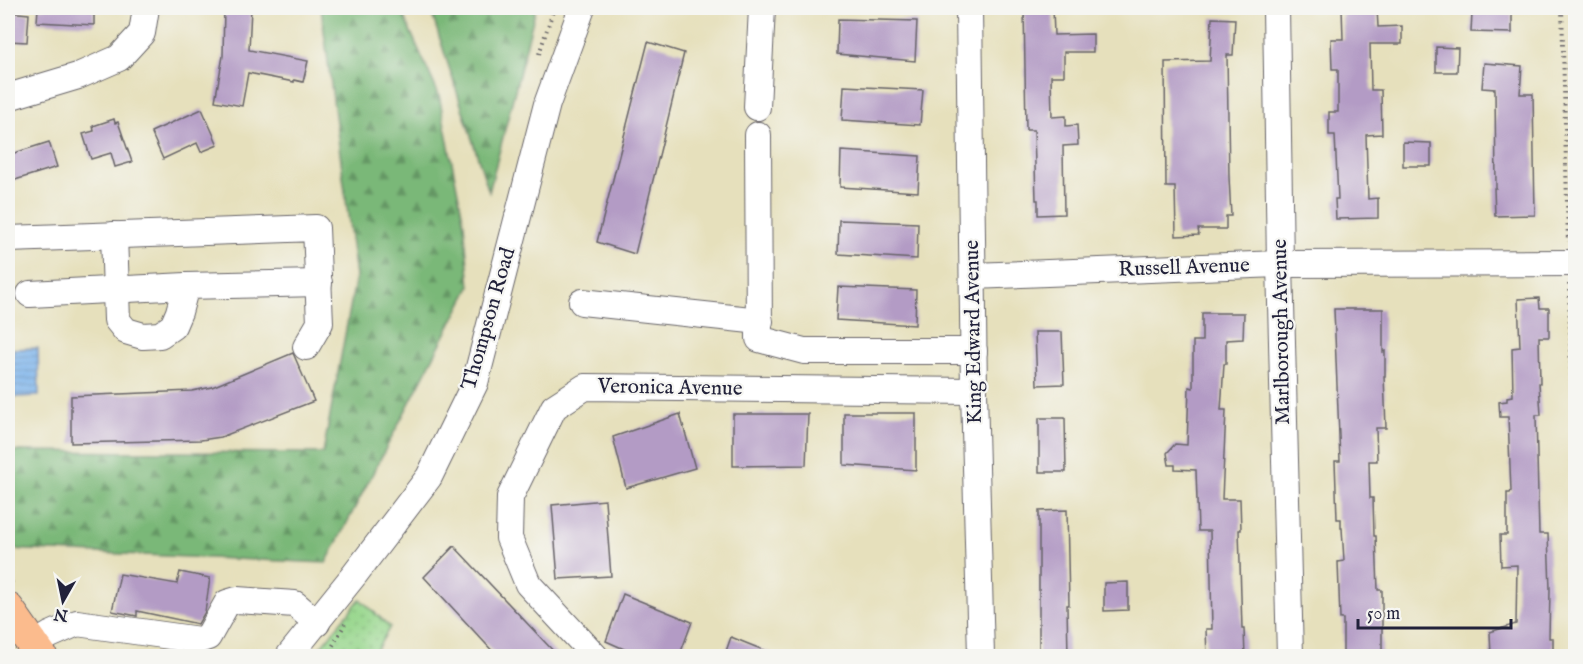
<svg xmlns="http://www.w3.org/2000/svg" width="1583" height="664" viewBox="0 0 1583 664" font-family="'IM FELL English',serif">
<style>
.grass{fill:url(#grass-dots);stroke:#5d7c64;stroke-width:1.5}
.forest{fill:url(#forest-firs);stroke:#4e6d5a;stroke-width:1.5}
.water{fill:url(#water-rules);stroke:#4f6a93;stroke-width:1.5}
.building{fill:#b39bc5}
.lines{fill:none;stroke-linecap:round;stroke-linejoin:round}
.minor-casing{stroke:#676468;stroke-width:28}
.major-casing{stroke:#676468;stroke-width:34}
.path{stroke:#676468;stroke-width:4;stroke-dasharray:1.5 4.5;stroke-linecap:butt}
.minor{stroke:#fff;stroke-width:26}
.major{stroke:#fbbb8d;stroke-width:32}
.labels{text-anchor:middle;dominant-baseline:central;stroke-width:4.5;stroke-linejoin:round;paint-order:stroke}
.street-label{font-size:21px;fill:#22223b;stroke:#f6f6f2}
</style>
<defs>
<pattern id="grass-dots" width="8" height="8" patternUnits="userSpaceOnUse" patternTransform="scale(1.5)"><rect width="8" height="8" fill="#98d78d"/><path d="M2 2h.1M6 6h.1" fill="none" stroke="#83b87b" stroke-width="1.8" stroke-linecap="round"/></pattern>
<pattern id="forest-firs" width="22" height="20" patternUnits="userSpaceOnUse" patternTransform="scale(1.5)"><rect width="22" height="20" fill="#7ab878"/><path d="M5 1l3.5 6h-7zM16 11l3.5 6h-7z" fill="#649564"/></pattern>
<pattern id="water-rules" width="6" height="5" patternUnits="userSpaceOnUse" patternTransform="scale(1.5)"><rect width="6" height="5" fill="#7cb3eb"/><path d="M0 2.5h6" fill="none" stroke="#6591c0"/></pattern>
</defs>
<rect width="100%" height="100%" fill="#f6f6f2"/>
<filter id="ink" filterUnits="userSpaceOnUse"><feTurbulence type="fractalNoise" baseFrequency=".0167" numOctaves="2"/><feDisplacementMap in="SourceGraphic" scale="12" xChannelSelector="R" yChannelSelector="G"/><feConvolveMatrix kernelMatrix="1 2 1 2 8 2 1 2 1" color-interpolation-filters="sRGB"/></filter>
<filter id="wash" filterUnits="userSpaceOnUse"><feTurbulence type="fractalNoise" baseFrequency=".008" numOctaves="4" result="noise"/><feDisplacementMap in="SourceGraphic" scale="24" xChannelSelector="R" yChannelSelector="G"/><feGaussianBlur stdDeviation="1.35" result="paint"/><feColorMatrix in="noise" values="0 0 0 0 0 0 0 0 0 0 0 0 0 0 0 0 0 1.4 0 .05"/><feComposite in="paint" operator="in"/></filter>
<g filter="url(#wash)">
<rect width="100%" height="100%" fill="#e6e0bc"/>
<!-- grass -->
<path class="grass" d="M360,599l30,28 -17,29h-60z"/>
<!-- forest -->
<g class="forest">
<path d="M321,8h79l39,87 25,129 6,63 -144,276 -318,-14v-98l315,2 33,-177z"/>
<path d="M430,8h106l-47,184z"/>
</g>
<!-- water -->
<path class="water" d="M38,348l1,48 -25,1 -1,-48z"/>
<g id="blocks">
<!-- building -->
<g class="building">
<path d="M38,8h56v17l-57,-3z"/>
<path d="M224,8h27l-2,42 59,11 -5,21 -9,-2v2l-46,-9 -6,33 -27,-5 8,-45z"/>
<path d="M1024,8h29l1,27 39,-1v18h-29v24h-13l1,41 14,-1v10l11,-1 1,20 -15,1 1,68 -26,1v-15h-2l-2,-70h-8z"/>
<path d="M1342,8h35l1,19 24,-1v18h-32l1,46h10l1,44 -16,1 2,64 10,-1v20l-42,1 -1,-20h3l-3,-64h-6v-23h9v-43h-6l-1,-30h12z"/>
<path d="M8,12l21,2 -2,28 -19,-1z"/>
<path d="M1472,13l40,1v19l-41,-1z"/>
<path d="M1212,18l23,1 -2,36h-6l2,122 2,39h-5v13h-28l1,6 -23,1 -1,-49h-9l-1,-125 45,-1z"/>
<path d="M838,19l79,2 -2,40 -78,-7z"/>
<path d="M648,42l36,11 -49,201 -38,-12z"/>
<path d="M1436,47l22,1 -1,24h-21z"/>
<path d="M1484,63l38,3 -2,28h13l2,121 -40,1 -1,-28h2l-1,-99 -13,-1z"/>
<path d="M844,86l79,4 -3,35 -78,-5z"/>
<path d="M202,109l16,36 -17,7 -4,-9 -34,16 -12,-27z"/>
<path d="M114,119l1,4 3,-1 14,40 -17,5 -4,-14 -20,6 -8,-25 11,-3 -1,-5z"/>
<path d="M49,142l8,25 -42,13 -3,-10 -4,2v-17z"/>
<path d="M1403,142l28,1v23h-28z"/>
<path d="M841,151l79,5 -2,36 -78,-5z"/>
<path d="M839,220l79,3 -1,36 -79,-5z"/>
<path d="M838,287l78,3 -1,35 -79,-5z"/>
<path d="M1539,298l1,10h9v29h-10l1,46h-1l2,32h-5l3,119h9l2,55 -1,49h4v19h-62l-1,-25 26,-8 1,-59 -16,1 -1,-31h7v-42h3l1,-2 -3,-74h-8l-1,-15 8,-1v-4l6,-1 -1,-48 8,-1 -2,-48z"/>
<path d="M1334,309h49v43l2,-1v25h-1l2,52h-10l1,33h-8l1,37h3l1,38h2l2,54h4v67h-39v-38h-3l-2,-57 6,-1 -2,-33h-1v-9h-4l-2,-58h5z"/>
<path d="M1202,313h42l-1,26 -17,1v24h-2l-3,46h5l-4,89h18l1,31h-2l3,99h2l1,28h-38l-1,-28h6l-2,-98h-12l-2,-61 -21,-1v-4h-6l-2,-12 8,-9 12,1 2,-58 4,1v-47h9z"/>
<path d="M1035,332h27l2,52 -27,1z"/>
<path d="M293,353l21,48 -93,36 -20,3 -130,3v-47l121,-5 20,-4z"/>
<path d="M844,413h72v57l-72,-5z"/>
<path d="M680,414l15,54 -69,20 -13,-51z"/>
<path d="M733,414h75l-2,51 -73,1z"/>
<path d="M1039,418h26l1,54h-27z"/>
<path d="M605,500l6,76 -53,3 -6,-74z"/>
<path d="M1067,510l2,95h-2l1,52h-29v-146z"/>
<path d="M454,546l105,111h-61l-74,-80z"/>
<path d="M180,572l30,6 -5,34 -7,12 -61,-13v5l-25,-5 8,-37 57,10z"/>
<path d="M1128,582v28l-24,1v-28z"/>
<path d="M623,594l69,28 -13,35h-37l-36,-16z"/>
<path d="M731,637l47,19v1h-54z"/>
</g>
</g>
</g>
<g filter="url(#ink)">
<use href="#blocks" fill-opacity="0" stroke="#676468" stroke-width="1.5"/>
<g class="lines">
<defs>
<g id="minor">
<path d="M969,8l5,383 7,265"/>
<path d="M1276,8l4,256 10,392"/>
<path d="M8,97l70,-21 41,-18 23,-25 4,-25"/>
<path d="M757,107l5,-99"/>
<path d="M758,135l1,204 45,12h170"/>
<path d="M114,235l3,85 9,11 17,5 17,-1 13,-9 6,-14 7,-26"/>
<path d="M8,239l308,-11 4,95 -14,24"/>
<path d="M973,276l307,-12 296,-1"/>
<path d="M30,294l156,-8 133,-3"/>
<path d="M582,302l178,19"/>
<path d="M33,645l17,-10 27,-12 122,17 9,-3 19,-34 10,-3 58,4 22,19"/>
<path d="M289,656l66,-82 74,-97 46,-94 72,-279 35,-96"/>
<path d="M595,656l-67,-72 -19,-46 1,-41 44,-90 31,-20 389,4"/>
</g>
<path id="major" d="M8,609l33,47"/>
</defs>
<!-- minor casing -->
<use href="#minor" class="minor-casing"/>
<!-- major casing -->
<use href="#major" class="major-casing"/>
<!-- path -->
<g class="path">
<path d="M1562,8l6,234"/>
<path d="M539,54l15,-46"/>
<path d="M1569,284l7,341"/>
<path d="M8,577l6,9"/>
<path d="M327,656l18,-32"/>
</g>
<!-- minor -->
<use href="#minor" class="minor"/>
<!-- major -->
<use href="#major" class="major"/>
</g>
</g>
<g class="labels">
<!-- street labels -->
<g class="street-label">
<text transform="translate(1184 268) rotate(-2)">Russell Avenue</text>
<text transform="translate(489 319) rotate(-74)">Thompson Road</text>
<text transform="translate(974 332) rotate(-91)">King Edward Avenue</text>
<text transform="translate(1282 332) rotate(-91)">Marlborough Avenue</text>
<text transform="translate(670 388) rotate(1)">Veronica Avenue</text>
</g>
</g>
<!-- margin -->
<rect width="1583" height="664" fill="none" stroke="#f6f6f2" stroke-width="30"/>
<!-- north arrow -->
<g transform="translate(63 601) rotate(189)" stroke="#f6f6f2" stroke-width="4.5" paint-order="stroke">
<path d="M0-4.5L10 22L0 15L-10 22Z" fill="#22223b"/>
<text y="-9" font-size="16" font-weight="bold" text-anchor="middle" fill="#22223b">N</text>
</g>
<!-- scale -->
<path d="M1358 619v9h153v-9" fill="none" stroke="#22223b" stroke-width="3"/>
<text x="1367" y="619" font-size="18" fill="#22223b" stroke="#f6f6f2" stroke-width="4.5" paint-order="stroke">50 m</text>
</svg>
